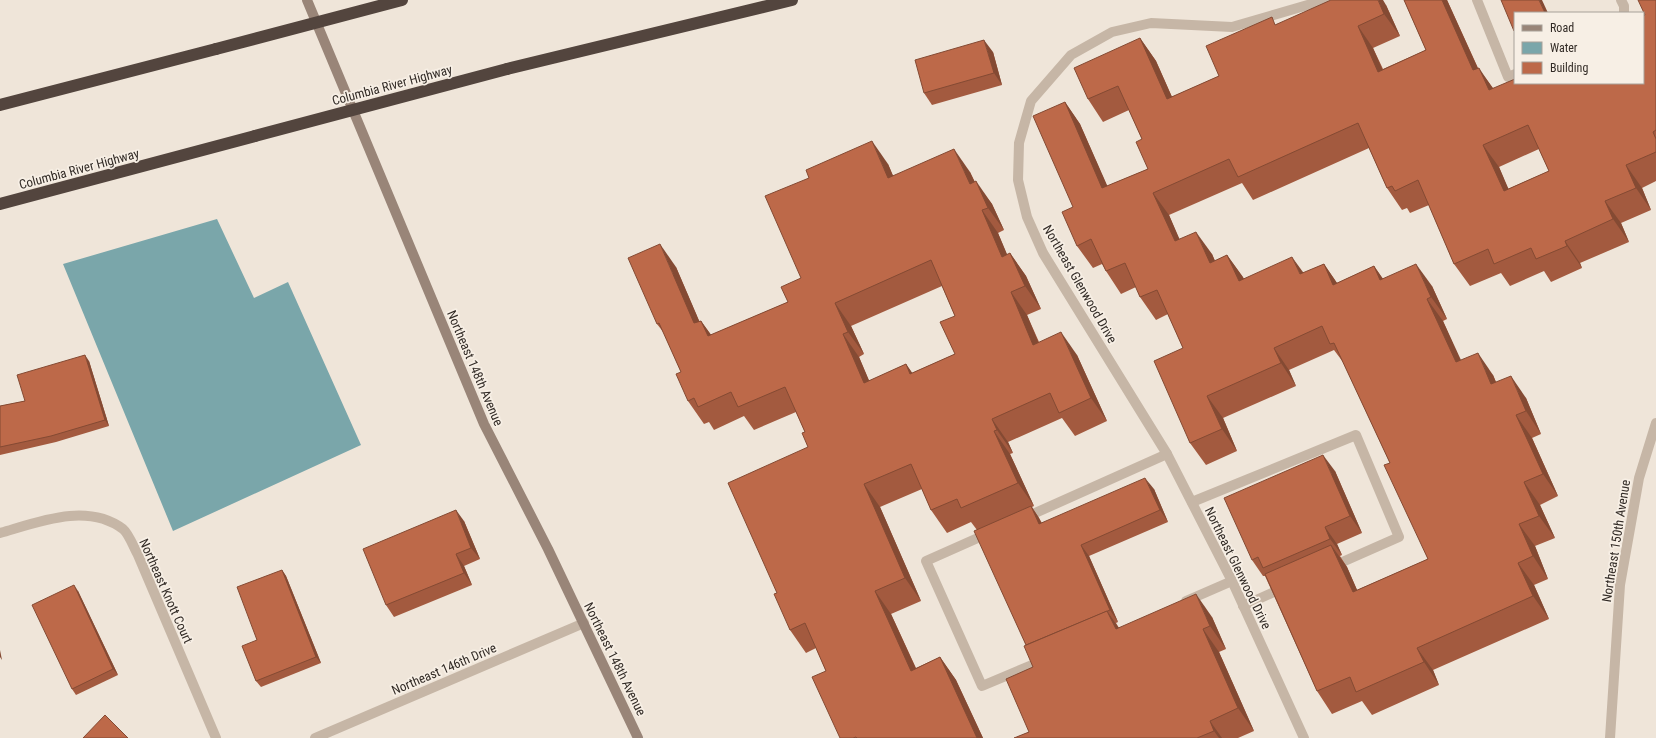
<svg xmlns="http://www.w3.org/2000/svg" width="1656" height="738" viewBox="0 0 1656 738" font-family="'Roboto Condensed',sans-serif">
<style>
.water{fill:#7aa6aa}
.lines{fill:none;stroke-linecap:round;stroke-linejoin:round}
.service{stroke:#c6b6a6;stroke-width:10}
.minor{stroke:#c6b6a6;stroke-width:10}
.secondary{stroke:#998578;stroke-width:10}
.motorway{stroke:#53453e;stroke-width:12}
.motorway-bridge{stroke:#53453e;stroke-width:12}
.wall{fill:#a35a3f;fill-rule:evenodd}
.shaded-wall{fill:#844a33}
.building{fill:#bd6949;stroke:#844a33;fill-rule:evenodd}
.labels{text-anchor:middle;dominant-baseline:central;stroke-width:3.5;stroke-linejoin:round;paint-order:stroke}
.street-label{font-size:13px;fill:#322b26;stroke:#f7efe5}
</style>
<rect width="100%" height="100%" fill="#efe5d9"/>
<!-- water -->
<path class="water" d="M217,219l37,79 34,-16 73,163 -188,86 -110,-267z"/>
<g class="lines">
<!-- service -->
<g class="service">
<path d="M1477,0l31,77 7,-3"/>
<path d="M1621,0l3,6v7"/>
<path d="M1192,502l164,-67 43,102 -68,30"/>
<path d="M1024,518l143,-64"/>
<path d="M989,533l-63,28 56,125 62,-26"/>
<path d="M1186,601l46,-20"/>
<path d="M1243,606l42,-19"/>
</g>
<!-- minor -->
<g class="minor">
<path d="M0,533c38,-11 87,-31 123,-4 6,5 11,19 15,26l78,183"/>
<path d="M315,738l269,-115"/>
<path d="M1304,738l-72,-157 -65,-127 -124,-201 -16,-36 -9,-37 1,-37 12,-42 40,-46 41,-23 39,-9 81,4 93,-27"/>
<path d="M1610,738l10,-153 19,-107 17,-55"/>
</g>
<!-- secondary -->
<path class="secondary" d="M307,0l177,424 64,125 90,189"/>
<!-- motorway -->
<g class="motorway">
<path d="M507,69l285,-69"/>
<path d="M0,105l216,-56"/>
<path d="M0,204l255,-68"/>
</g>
<!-- motorway-bridge -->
<g class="motorway-bridge">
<path d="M216,49l186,-49"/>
<path d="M255,136l252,-67"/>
</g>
</g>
<!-- wall -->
<g class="wall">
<path d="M1404,0h43l31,68 15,20 150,-5 2,-68 11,-15v181l-14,7 9,22 -30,13 8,19 -49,21 2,5 -31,14 -7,-11 -34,15 -9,-13 -31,13 -16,-22 -25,-59 -19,8 -3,-5 -5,2 -15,-22 -18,-40 -116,52 -11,-17 -73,32 10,24 33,15 3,7 12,-6 17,24 60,-6 20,-9 13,19 37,-17 9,13 49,7 15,33 -4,2 17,39 33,15 3,7 30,16 15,36 -9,4 26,58 -18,9 15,33 -20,8 13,33 -14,6 15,34 -116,51 6,15 -67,30 -10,-14 -30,13 -15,-23 -52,-115h-2l-11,-16 83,-89 27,62 -25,11 5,11 -2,1 7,11 10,23 71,-31 -38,-96 -47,-101 -9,-12 -45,20 7,16 -73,32 14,33 -31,14 -16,-22 -7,-95 -15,-34 -12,6 -16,-23 -4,-10 -15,7 -15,-23 -4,-7 -9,4 -16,-22 -4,-39 -8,-105 15,22 27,62 41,-17 -6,-30 -13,-29 -26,12 -15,-23 52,-61 16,23 16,36 47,-21 58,-52 109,-19 14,31 -27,12 10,21 43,-19zM1539,149l10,22 -41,18 -9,-22z"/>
<path d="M993,52l9,33 -70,20 -8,-12z"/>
<path d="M888,164l5,12 77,-4 5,10 17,22 12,26 -6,3 9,22 3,-2 16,23 15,33 -14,6 12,27 38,13 30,66 -32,15 -13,-18 -54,24 5,11 -3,1 24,52 -2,1 7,11 3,5 112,-34 14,33 -79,34 29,66 -2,1 3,5 93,-11 14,32 -7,3 35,79 -16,7h-224l15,-6 4,-65 -7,-22 -49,-115 -6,-8 -24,11 -16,-23 -9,-21 -42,18 41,94 -30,13 25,54 24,-11 16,23 27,58h-143l-14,-67 -10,-23 -10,5 -16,-23 -13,-37 31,-146 -3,-15 -9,-20 -42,18 -10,-14 -30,14 -5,-8 -5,2 -16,-23 -7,-29 -17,-39 -7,-9 19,-57 23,54h2l10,14 77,-33 13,-24zM942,286l13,30v38l-43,19 -6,-9 -37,17 -10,-24 5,-3 -13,-28z"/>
<path d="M89,361l20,65 -53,16 -56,13v-49l25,-5z"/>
<path d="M464,521l16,38 -16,7 8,19 -78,32 -8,-12z"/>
<path d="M282,570l4,6 35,87 -60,24 -5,-6 1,-41z"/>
<path d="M78,591l40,84 -42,20 -4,-6z"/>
</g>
<!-- shaded-wall -->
<g class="shaded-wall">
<path d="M1378,0h5l3,5 14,31 -16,-22z"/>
<path d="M1442,0h5l42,93 -16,-23z"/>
<path d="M1539,0h3l6,13h-3z"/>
<path d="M1358,26l15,22 20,46 -15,-22z"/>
<path d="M1140,38l16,23 27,61 -16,-23z"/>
<path d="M984,40l9,12 9,33 -8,-12z"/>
<path d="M1479,68l15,22h-5z"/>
<path d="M1065,102l15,22 38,86 -16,-22z"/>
<path d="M872,141l16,23 16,37 -16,-23z"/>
<path d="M1483,145l16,22 20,46 -15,-22z"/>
<path d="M954,149l16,23 16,35 -16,-23z"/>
<path d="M1626,165l16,23 9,22 -15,-22z"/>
<path d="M976,181l16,23 12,26 -16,-22z"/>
<path d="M1153,193l16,22 21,48 -15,-22z"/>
<path d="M1605,201l16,22 8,19 -16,-23z"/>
<path d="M982,210l16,23 20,47 -16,-23z"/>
<path d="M1196,232l16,22 13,31 -15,-22z"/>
<path d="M1565,241l15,22 2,5 -15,-22z"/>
<path d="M660,244l16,23 34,79 -16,-23z"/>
<path d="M1010,253l16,23 15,33 -16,-23z"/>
<path d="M1227,255l16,22 11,27 -15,-23z"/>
<path d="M1292,257l16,22 -8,-5z"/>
<path d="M1324,264l15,22 -6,-1z"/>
<path d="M1416,264l16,22 15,33 -16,-22z"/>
<path d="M1374,266l16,23 -10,-9z"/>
<path d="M1011,292l16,23 22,53 -16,-23z"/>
<path d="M1427,299l16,22 29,63 -16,-22z"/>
<path d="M835,303l16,23 13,28 -16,-22z"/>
<path d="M701,321l16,22 -9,-7z"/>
<path d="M1061,332l16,23 30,66 -16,-23z"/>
<path d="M843,334l16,23 21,49 -16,-23z"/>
<path d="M1274,348l15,22 7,16 -15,-23z"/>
<path d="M1478,353l15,22 13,32 -15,-23z"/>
<path d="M85,355l4,6 20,65 -4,-6z"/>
<path d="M906,364l16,23 -12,-13z"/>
<path d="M1511,376l15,22 15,36 -15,-23z"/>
<path d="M1207,396l16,22 14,33 -15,-22z"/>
<path d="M1516,415l16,23 26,58 -15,-22z"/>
<path d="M992,419l16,23 5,11 -16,-23z"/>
<path d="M994,431l16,23 24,52 -16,-23z"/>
<path d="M1323,455l12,16 27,62 -12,-17z"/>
<path d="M1145,478l9,11 14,33 -8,-12z"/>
<path d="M1524,482l16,23 15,33 -16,-22z"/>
<path d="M864,484l16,23 41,94 -16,-23z"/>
<path d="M1031,506l8,12 8,18 -8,-12z"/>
<path d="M456,510l8,11 16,38 -9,-11z"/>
<path d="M1519,524l16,22 13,33 -15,-23z"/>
<path d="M1325,527l12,17 5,11 -12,-16z"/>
<path d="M1081,545l8,11 29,66 -8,-12z"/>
<path d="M1331,545l16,22 21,48 -15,-23z"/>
<path d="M456,554l8,12 8,19 -8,-12z"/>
<path d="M1518,563l16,22 15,34 -16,-23z"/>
<path d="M282,570l4,6 35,87 -5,-6z"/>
<path d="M74,585l4,6 40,84 -5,-6z"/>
<path d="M875,591l16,23 36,79 -16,-22z"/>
<path d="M1196,594l16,23 14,32 -16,-23z"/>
<path d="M1107,611l16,23 -7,-5z"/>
<path d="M1203,629l16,23 35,79 -16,-23z"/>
<path d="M1417,648l16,22 6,15 -15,-23z"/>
<path d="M0,650l2,10 -2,-3z"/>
<path d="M940,657l16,23 27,58h-6z"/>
<path d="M1210,721l12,17h-3l-5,-7z"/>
</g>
<!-- building -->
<g class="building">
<path d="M1331,0h47l6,14 -26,12 20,46 48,-22 -22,-50h38l31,70 6,-2 10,22 26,-11v4h128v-67l2,-1 -7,-15h18v130l-3,2 3,7v13l-30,13 10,23 -31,13 8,18 -48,22 2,5 -31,13 -5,-11 -37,16 -6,-15 -34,15 -36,-84 -23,11 -3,-5 -5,2 -29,-65 -120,54 -9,-18 -76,34 22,48 21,-9 14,31 17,-8 12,26 53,-24 8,17 24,-10 9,21 41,-19 6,14 36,-16 15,33 -4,2 29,63 22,-9 13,31 20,-8 15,35 -10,4 27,59 -19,8 15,34 -20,8 14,32 -15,7 15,33 -116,52 7,14 -68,30 -6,-15 -33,14 -52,-117 66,-29 22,47 75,-33 -44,-94 6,-2 -56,-120 -4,1 -8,-18 -48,22 7,15 -74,33 15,33 -32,14 -36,-82 29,-13 -26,-58 -17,7 -15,-34 -19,8 -15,-32 -14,7 -15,-34 11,-5 -40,-91 32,-14 37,86 46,-19 -12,-27 6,-3 -24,-53 -30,13 -14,-31 66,-30 27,61 52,-23 -13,-30 66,-29 3,8zM1528,125l21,46 -45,20 -21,-46z"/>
<path d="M1501,0h38l6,13h-30v17l-1,1z"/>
<path d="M984,40l10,33 -70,20 -9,-33z"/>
<path d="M872,141l16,37 66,-29 16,35 6,-3 12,27 -6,2 20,47 8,-4 15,33 -14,6 22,53 28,-13 30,66 -32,15 -9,-20 -58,26 5,11 -3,1 24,52 -57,25 -4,-9 -26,11 -20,-46 -47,20 41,94 -30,13 36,80 29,-14 37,81h-120l-1,-1 -3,1h-13l-28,-61 14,-6 -21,-48 -15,7 -16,-36 3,-1 -49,-110 80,-36 -6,-14 3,-1 -20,-45 -47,20 -7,-15 -33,15 -4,-9 -6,3 -12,-27 5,-2 -22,-49 -2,1 -29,-66 32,-14 34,79 7,-2 7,15 80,-34 -7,-15 20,-9 -36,-82 44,-18 -3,-8zM931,260l24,56 -15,6 15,32 -45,20 -4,-10 -42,19 -21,-49 5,-2 -13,-29z"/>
<path d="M85,355l20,65 -54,16 -51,11v-41l25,-5 -8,-26z"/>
<path d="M1323,455l27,61 -25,11 5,12 -67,29 -5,-11 -6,3 -28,-62z"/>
<path d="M1145,478l15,32 -79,35 29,65 -84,35 -52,-114 57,-25 8,18z"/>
<path d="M456,510l15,38 -15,6 8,19 -78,32 -23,-56z"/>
<path d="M282,570l34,87 -60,24 -14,-35 15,-6 -20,-53z"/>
<path d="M74,585l39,84 -41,20 -40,-84z"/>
<path d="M1196,594l14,32 -7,3 35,79 -28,13 4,10 -17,7h-183l15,-6 -23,-53 27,-12 -9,-21 83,-35 9,18z"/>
<path d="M105,715l23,23h-45z"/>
</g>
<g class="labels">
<!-- street labels -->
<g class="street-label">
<text transform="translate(392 85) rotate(-15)">Columbia River Highway</text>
<text transform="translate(79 169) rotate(-15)">Columbia River Highway</text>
<text transform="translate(1080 284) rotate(60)">Northeast Glenwood Drive</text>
<text transform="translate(475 368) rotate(67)">Northeast 148th Avenue</text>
<text transform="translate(1616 541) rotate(-81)">Northeast 150th Avenue</text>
<text transform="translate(1238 568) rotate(64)">Northeast Glenwood Drive</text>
<text transform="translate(166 591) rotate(66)">Northeast Knott Court</text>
<text transform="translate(615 659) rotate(64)">Northeast 148th Avenue</text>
<text transform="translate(444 669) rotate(-23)">Northeast 146th Drive</text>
</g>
</g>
<!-- legend -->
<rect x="1514" y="12" width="130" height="72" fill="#f7efe5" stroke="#a8a199"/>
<rect x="1522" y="25" width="20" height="6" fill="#998578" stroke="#a8a199"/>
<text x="1550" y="32" font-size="12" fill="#322b26">Road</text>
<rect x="1522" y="42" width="20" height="12" fill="#7aa6aa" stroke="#a8a199"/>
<text x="1550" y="52" font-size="12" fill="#322b26">Water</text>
<rect x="1522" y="62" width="20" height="12" fill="#bd6949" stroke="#a8a199"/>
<text x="1550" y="72" font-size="12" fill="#322b26">Building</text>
</svg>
